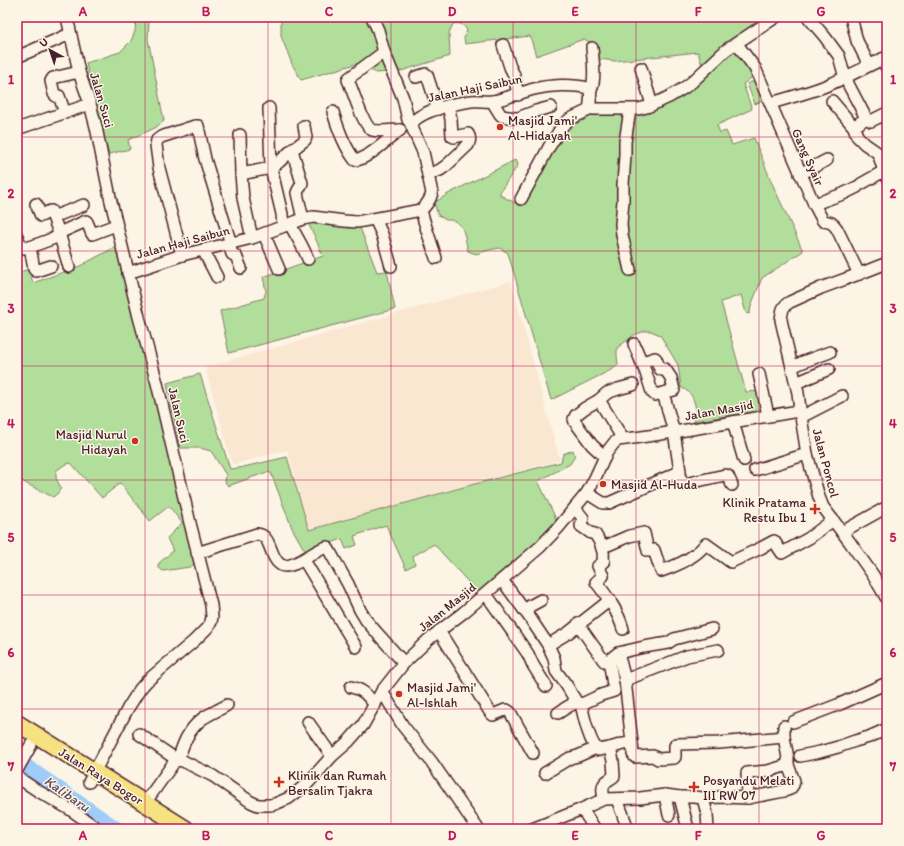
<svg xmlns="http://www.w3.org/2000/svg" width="904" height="846" viewBox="0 0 904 846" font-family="Itim,sans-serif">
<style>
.built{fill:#fae7d2}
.green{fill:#b2de9b;stroke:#7e7e63}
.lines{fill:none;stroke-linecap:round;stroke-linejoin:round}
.river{stroke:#9fccf9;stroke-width:15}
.minor-casing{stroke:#4a1f2b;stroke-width:14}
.highway-casing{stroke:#4a1f2b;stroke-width:19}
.minor{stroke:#fcf5e5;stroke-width:11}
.highway{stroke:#f6e281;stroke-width:16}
.grid{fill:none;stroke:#c2185b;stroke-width:1;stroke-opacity:0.55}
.poi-dot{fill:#c8321e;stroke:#fcf5e5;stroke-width:1.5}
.labels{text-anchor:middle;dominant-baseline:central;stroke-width:3;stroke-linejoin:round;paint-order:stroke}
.street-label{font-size:13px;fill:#4a1f2b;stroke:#fcf5e5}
.poi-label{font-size:13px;fill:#4a1f2b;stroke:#fcf5e5;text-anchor:start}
.water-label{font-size:14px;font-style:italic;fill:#5f4a5e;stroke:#fcf5e5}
.neatline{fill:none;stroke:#c2185b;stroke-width:1.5}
.grid-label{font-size:13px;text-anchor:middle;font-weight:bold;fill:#c2185b}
</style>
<rect width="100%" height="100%" fill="#fcf5e5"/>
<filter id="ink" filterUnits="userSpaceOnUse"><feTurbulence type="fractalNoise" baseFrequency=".025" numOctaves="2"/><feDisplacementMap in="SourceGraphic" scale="8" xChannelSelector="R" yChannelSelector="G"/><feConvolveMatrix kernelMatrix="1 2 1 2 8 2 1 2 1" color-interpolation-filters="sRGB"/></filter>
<g filter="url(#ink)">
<!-- built -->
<path class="built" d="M511,281l49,179 -251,70 -22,-80 -55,15 -27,-98z"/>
<!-- green -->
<g class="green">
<path d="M137,17h10l2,2 -1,20 16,82 -9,7 -27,12 2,9 -21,5 -2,-8 -4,1 -17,-84 34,-11 11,-11 4,-10 1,-12z"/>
<path d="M281,17h484l1,1 -31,21 20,36 -12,9 9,25 -35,16 3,8 6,-2 6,14 22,-7 17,43 32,70 -41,27 -11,28 -1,7 -2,1 -2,-1 -5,-18 -20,7 25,90 14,-1 5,19 -71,11 -1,-6 4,-1c-2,-8 -3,-19 -10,-23 -2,-2 -4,-2 -6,-4l-3,-22 -18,-30 -9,-4h-6l-11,4 -17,13v8l1,9 -5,4 -62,31 -43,-147 -8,-5 -11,2 -13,4 -8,-3c-4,-15 -3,-32 -22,-31l-8,-5 -4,-12 14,-9 67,-34 2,2 1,3 -18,27v3l17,9h4l5,-6 36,-72 28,-13h50l53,-24 11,-16 -6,-21 -83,9 -16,-2 -4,-14 -11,-6 -48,17 -6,-20 -65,8 -1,-6 3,-8c-4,-6 -7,-7 -14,-6l-4,9 1,23 -49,15 -25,2 -17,-10 -58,17 -9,-16 -11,-28z"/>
<path d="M756,80l8,20 -9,4 -8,-20z"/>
<path d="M300,218l57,2 20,52 10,-1 8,38 -166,44 -9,-42 44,-13 2,-7 -3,-14 60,-21 -9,-21 -6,-12z"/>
<path d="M119,245l8,27 37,164 33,126 -7,5 -27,4 -5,-4 1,-4 14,-12 -6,-13 15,-15 -13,-17 -19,15 -30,-38 -18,15 -31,-35 -7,2 -8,6v7l5,10 -3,5 -5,4 -26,-13 -10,-6v-205l12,-4 4,14 47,-17z"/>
<path d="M200,374l30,95 9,-1 48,-11 22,73 162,-45 90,-23 2,-8 10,-4 2,6 -5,8 -32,17 19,40c-24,26 -52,49 -79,72l-44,-49 -21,12 2,8 -9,5 -20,-44 -32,11 3,9 -11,4 -4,-10 -35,13 -2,-1 -13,-23 -21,-55 -4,-1 -39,14 -3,-4 1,-7 -15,-24 -11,-3h-20l-13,-65z"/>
</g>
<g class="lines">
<!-- river -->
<path class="river" d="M17,760l100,69"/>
<defs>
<g id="minor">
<path d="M67,17l12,55 11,32 6,23 14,70 29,120 18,66 33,140 21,82 1,12 -1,5 -3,5 -14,14 -47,40 -7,8 -12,19 -39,74"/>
<path d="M372,17l6,13 6,22 19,46 5,22 3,3"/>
<path d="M808,17l17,20 14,19 6,22 21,40 -12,9"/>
<path d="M851,17l6,24 12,24"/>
<path d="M737,44l18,24 59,136 9,17c8,1 10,2 14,8l22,45"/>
<path d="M503,45l7,22 4,8 4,20"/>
<path d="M384,52l-35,26 -1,2c5,10 15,46 24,50 5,2 22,0 28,0"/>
<path d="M17,57l53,-23"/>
<path d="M882,59l5,9"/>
<path d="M641,68l11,37"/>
<path d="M416,77l10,-3 1,1 11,34"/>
<path d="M591,90c5,-11 2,-30 1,-42"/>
<path d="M492,101l8,13 2,2 13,2h3l18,-7 15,-4"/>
<path d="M832,101l22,26 3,9 8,8 13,9 6,18 3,6"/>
<path d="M771,103c19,-6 38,-10 57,-18 20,-8 39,-19 59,-28"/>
<path d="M269,108l2,60 11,46 1,12"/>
<path d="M333,112c5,17 11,34 22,48 10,1 36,-23 45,-30"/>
<path d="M65,113l-6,-17h-3l-2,-2 -3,-13 2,-3 26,-6"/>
<path d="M871,121l16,-8"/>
<path d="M17,129l73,-25"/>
<path d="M240,135l1,39 2,24 9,40"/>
<path d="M292,150l10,33c-1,4 -4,6 -5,10l6,26"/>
<path d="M241,174l30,-6 8,-6 13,-12 13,-10 1,-3 -2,-11"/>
<path d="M800,174l27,-14"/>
<path d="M428,175l12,-5 7,-5 21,-20c2,-4 2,-8 0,-11l-14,3 -2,-1 -1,-17 -3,-13"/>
<path d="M861,184l23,-13"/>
<path d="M521,199l28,-52 14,-22 7,-6 15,-7 5,-5"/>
<path d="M36,204l5,12c4,-1 6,-5 10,-5l8,22 10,34"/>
<path d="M814,204l29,-10 14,-7"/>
<path d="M421,210c4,16 10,32 15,48"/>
<path d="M53,217l31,-12"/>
<path d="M375,219l7,15 9,32"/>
<path d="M290,224c6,12 13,22 18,35"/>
<path d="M59,233l27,-12 1,1 5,12 24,-9"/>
<path d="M264,234l15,35"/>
<path d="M17,236l4,10 2,2 7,-1 30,-11"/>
<path d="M229,244l3,10 4,2 5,12"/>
<path d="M30,247l4,22 2,2 15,-5"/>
<path d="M203,250l14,27"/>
<path d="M182,255l-23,-87 -3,-23 1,-5 4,-3 34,-11h3l7,33 26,85"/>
<path d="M887,263l-28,11 -38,14 -31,14c-8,4 -8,10 -9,18l17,73 3,24 6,37 12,43 4,10 26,34 24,34 14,24"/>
<path d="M630,270l-8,-35 -1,-11 2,-23v-16l2,-30v-13l5,-32"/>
<path d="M128,273l54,-18 70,-17 51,-19 10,-2 31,4 13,1 64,-12c6,-5 9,-9 11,-17l-9,-41 -12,-27c7,-14 45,-22 60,-24 7,-1 15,1 22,0 14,-3 27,-8 41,-12 16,-4 38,-5 54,-1 5,5 1,13 2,19l3,2h45l9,-2 22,-10 15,-9 8,-6 34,-32 50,-33"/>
<path d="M634,344l12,29 6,19 3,3 8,-2 11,39 6,39 -3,2"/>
<path d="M642,362l13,-4 1,1 4,10 2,1 3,-1 6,9 3,12 -11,3"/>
<path d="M792,367l11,-5 27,-10"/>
<path d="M759,374l9,41"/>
<path d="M796,383l33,-14"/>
<path d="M599,400l24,39"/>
<path d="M801,417l41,-21"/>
<path d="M733,422l11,38"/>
<path d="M605,457l-13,-12 -17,-23 -1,-3 2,-4 9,-7 14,-8 8,-7 11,-4 15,-4"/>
<path d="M755,470l52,-16"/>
<path d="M677,473l7,11 41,-9 3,1 4,9"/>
<path d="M587,493l16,10h6l68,-30"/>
<path d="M575,508l8,10 -2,8 10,7 4,1 6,10c0,3 1,5 2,8 1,4 -1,5 1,10l-6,4 5,10 -7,6c11,14 22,29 27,47"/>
<path d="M842,532l45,-25"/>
<path d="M608,545l21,-9 15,-3 4,18 5,-1h1l7,21c12,-4 23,-8 33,-16 5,-3 8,-7 12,-11l25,18 30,-14 13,-7 8,12 27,-15 24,-18"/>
<path d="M197,553l60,-19c15,1 12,24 24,31 12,6 34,-16 46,-18l2,3 19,34 12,26 6,10 11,13 27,30"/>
<path d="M304,560l52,87"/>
<path d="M502,580l28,38 18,27 6,13 2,13 11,15 10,17"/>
<path d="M486,594l42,60 5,11 13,21"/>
<path d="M525,611l5,-5 11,-6"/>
<path d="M578,624l26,37 5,-1 9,-7 26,-6 24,-4 6,-4 38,-10"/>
<path d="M439,631l51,81 3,3 12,-5h2l3,2 23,41"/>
<path d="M548,645l20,-12 42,-33"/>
<path d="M625,680l62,-24 31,-6"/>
<path d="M351,687c13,3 16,8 24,18"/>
<path d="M382,691l21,35 28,35 47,68"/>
<path d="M581,704c3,13 8,38 17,46l12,-2"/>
<path d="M558,713c5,-3 12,-9 19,-10 2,0 4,1 7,0l17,-8 13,-4 -5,-31"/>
<path d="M308,722l24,34"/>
<path d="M793,722l47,-18 47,-21"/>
<path d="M139,734l34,23 2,4"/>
<path d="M632,743l1,11 2,3 18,-1 5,3 16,-1 1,-1v-11l1,-2 43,-1 65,-6"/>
<path d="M800,756l20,-4 18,-5 17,-6 14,-4 18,-8"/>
<path d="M178,760c5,-16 10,-30 24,-41 7,-5 17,-9 25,-14"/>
<path d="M17,770l14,-25"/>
<path d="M545,773l25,-15 8,-2 18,-8"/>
<path d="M17,777l21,14 33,19 27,19"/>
<path d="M665,795l4,20"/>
<path d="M680,797l8,32"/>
<path d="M703,798l4,16 1,15"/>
<path d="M748,798l-1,-25 21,-2 20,-6"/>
<path d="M604,799c-1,-5 -3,-13 2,-17 3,-3 5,-3 8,-6l-1,-15 -3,-13 13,-4 9,-1 -7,-63 -7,-27"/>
<path d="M617,799l11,30"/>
<path d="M145,803l30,-42 6,-1 32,16 38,26 7,3h12l5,-1 14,-6 18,-14 25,-28 16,-14 15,-17 19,-34 22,-28 25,-24 35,-27 62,-53 14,-12 18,-19 29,-35 8,-15 12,-26 7,-9 4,-3c61,-7 121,-20 182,-29"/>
<path d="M582,809l13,20"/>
<path d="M532,829l50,-20 22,-10 36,-1 25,-3 15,2h14l9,1 19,-1 26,1 36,-7 6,-2 3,-4 1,-4 -6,-16v-7l-4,-21v-11"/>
</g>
<path id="highway" d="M17,723l169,106"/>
</defs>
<!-- minor casing -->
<use href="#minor" class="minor-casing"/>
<!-- highway casing -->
<use href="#highway" class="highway-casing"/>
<!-- minor -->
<use href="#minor" class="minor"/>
<!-- highway -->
<use href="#highway" class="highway"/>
</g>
</g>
<!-- grid -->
<path class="grid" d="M145,17v812M268,17v812M391,17v812M513,17v812M636,17v812M759,17v812M17,137h870M17,251h870M17,366h870M17,480h870M17,595h870M17,709h870"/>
<!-- markers -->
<g class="poi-dot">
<circle cx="500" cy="127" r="4"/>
<circle cx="135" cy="441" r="4"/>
<circle cx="603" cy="484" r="4"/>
<path d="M813 503h4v4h4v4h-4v4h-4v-4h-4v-4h4z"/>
<circle cx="399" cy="694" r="4"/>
<path d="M277 776h4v4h4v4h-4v4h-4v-4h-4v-4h4z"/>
<path d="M692 781h4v4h4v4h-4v4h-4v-4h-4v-4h4z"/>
</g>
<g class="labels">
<!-- street labels -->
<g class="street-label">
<text transform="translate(475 88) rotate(-12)">Jalan Haji Saibun</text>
<text transform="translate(102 100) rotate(74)">Jalan Suci</text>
<text transform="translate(808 157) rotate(66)">Gang Syair</text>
<text transform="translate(183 242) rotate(-15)">Jalan Haji Saibun</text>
<text transform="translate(719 410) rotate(-10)">Jalan Masjid</text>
<text transform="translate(179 415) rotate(77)">Jalan Suci</text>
<text transform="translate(826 463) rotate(75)">Jalan Poncol</text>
<text transform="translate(447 607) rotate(-39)">Jalan Masjid</text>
<text transform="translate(101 776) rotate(32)">Jalan Raya Bogor</text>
</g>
<!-- poi labels -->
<g class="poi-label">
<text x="508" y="120">Masjid Jami'<tspan x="508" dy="15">Al-Hidayah</tspan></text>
<text x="127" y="434" text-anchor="end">Masjid Nurul<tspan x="127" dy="15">Hidayah</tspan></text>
<text x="611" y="484">Masjid Al-Huda</text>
<text x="806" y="502" text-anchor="end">Klinik Pratama<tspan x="806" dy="15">Restu Ibu 1</tspan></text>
<text x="407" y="687">Masjid Jami'<tspan x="407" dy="15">Al-Ishlah</tspan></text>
<text x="288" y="775">Klinik dan Rumah<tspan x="288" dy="15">Bersalin Tjakra</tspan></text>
<text x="703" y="780">Posyandu Melati<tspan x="703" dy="15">III RW 07</tspan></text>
</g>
<!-- water labels -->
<g class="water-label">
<text transform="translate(67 794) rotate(35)">Kalibaru</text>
</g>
</g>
<!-- margin -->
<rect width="904" height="846" fill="none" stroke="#fcf5e5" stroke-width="44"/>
<!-- north arrow -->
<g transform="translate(50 50) rotate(320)" stroke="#fcf5e5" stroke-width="3" paint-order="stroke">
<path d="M0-3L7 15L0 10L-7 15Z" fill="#4a1f2b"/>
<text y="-6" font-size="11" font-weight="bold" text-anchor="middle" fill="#4a1f2b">U</text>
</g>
<rect x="22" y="22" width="860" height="802" class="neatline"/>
<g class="grid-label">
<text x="83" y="16">A</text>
<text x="206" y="16">B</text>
<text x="329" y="16">C</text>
<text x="452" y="16">D</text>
<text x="575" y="16">E</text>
<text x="698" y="16">F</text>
<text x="821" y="16">G</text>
<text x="11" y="84">1</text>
<text x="893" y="84">1</text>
<text x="11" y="198">2</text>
<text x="893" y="198">2</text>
<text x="11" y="313">3</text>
<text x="893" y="313">3</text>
<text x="11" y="428">4</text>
<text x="893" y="428">4</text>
<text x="11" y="542">5</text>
<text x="893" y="542">5</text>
<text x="11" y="657">6</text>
<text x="893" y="657">6</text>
<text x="11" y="771">7</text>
<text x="893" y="771">7</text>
<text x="83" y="840">A</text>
<text x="206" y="840">B</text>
<text x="329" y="840">C</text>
<text x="452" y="840">D</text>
<text x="575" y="840">E</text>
<text x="698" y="840">F</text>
<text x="821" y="840">G</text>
</g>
</svg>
